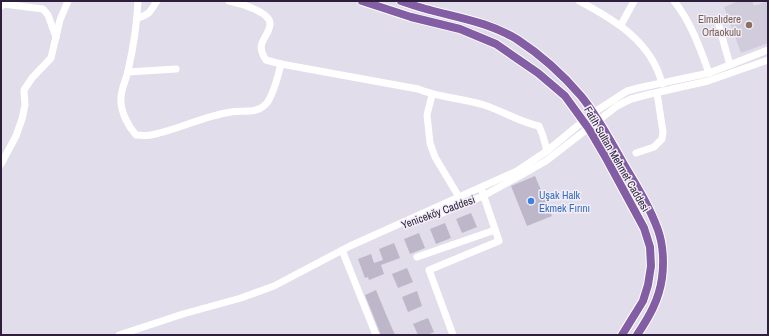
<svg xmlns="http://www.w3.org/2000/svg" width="769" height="336" viewBox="0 0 769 336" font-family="'Archivo Narrow',sans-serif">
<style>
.built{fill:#d1ccdb}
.building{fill:#bdb7c9}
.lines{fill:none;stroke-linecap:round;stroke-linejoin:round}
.major-casing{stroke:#fff;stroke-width:10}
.minor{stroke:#fff;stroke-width:7}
.major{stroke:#835ea4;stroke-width:8}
.education-dot{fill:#8d6e63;stroke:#f1eef7;stroke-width:1.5}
.shop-dot{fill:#3f7fe0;stroke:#f1eef7;stroke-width:1.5}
.labels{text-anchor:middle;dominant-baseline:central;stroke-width:3;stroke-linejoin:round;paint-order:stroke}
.education-label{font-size:11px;fill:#785e54;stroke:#f1eef7;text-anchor:end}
.street-label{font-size:11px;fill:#2d1e3b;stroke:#f1eef7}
.shop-label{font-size:11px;fill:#366cbe;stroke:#f1eef7;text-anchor:start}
</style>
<rect width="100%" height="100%" fill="#e2ddeb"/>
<!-- built -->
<path class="built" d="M739,1h13l2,5 14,-5v42l-27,10 -17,-46z"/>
<!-- building -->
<g class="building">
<path d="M535,176l17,40 -25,10 -16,-40z"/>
<path d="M471,213l6,14 -15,6 -6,-14z"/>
<path d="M445,223l6,15 -15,6 -6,-15z"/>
<path d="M419,233l6,15 -15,6 -6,-15z"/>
<path d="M394,243l6,15 -19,7 3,9 -15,6 -1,-3 -3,1 -7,-19 13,-5 3,9 9,-3 -4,-11z"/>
<path d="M407,268l6,14 -15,6 -6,-14z"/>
<path d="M376,290l9,22 10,23h-14l-16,-40z"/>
<path d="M417,291l5,15 -14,6 -6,-15z"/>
<path d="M428,318l6,14 -7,3h-9l-5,-11z"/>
</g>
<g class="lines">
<defs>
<g id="major">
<path d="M362,1l49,16 49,12 36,15 42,29 27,23 24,33 17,29 38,70 6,19 1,19 -3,19 -5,16 -21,34"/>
<path d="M401,1c9,3 19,7 29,9 30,8 61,13 88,30 23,15 45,35 63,56 18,22 31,48 45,72 12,20 24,40 32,62 5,14 6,33 4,48 -3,22 -13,39 -25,57"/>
</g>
</defs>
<!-- major casing -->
<use href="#major" class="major-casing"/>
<!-- minor -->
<g class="minor">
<path d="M138,1c-1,23 -5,48 -10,70 -2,9 -7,18 -7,27 -1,13 7,28 15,37 4,0 10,1 15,0 27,-5 52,-19 80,-23 12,-2 26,2 35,-8 8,-9 12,-29 15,-40"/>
<path d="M229,1c10,2 43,11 41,24 -2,14 -16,17 -4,35l15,4 137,25c22,9 44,9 66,16 19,6 35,17 55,21l4,10 4,15"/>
<path d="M579,1c36,19 73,41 83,83"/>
<path d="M674,1c17,21 26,47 35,72"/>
<path d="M1,6l3,-2 39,5 5,6 8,22"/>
<path d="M137,18c13,-3 13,-7 20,-17"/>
<path d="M621,25l13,-24"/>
<path d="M719,26l11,39"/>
<path d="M128,72l48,-3"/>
<path d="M432,95l-5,20 3,28 5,14 24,40"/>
<path d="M636,153l18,-6 8,-8 1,-7 -6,-39"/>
<path d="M1,164l15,-28 6,-17 3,-14 -1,-15 8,-12 19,-20 9,-38 8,-19"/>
<path d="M411,223l29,-9 43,-18 42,-23 21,-12 71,-55 14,-7 15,-4 62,-14 60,-21"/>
<path d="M342,250l34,85"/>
<path d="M417,257l78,-27"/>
<path d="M119,335l64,-21 58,-16 33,-12 76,-40 167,-75 30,-20 46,-38 34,-22 11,-3 71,-15 59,-23"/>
<path d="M453,335l-24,-65 70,-29 -17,-50"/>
</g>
<!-- major -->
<use href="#major" class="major"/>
</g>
<!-- markers -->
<circle class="education-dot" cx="749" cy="25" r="4"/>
<circle class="shop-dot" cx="531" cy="201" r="4"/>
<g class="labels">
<!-- education labels -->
<g class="education-label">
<text x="741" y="19">Elmalıdere<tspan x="741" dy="13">Ortaokulu</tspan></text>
</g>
<!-- street labels -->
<g class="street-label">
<text transform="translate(617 159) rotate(60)">Fatih Sultan Mehmet Caddesi</text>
<text transform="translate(438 212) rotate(-20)">Yeniceköy Caddesi</text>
</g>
<!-- shop labels -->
<g class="shop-label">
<text x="539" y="195">Uşak Halk<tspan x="539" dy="13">Ekmek Fırını</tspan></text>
</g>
</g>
<!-- border -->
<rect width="769" height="336" fill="none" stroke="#2d1e3b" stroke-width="4"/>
</svg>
